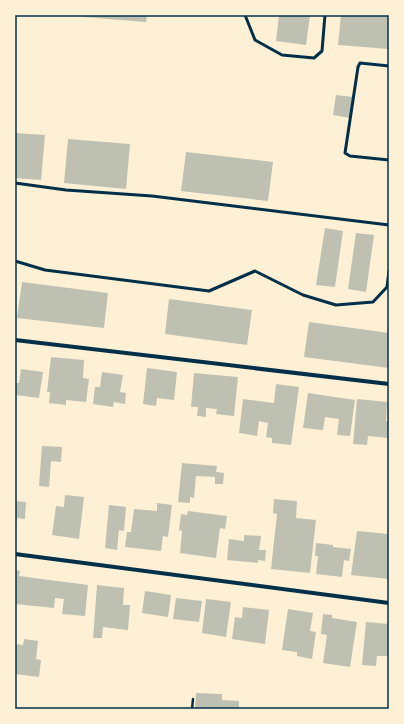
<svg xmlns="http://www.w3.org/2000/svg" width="404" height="724" viewBox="0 0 404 724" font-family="Mulish,sans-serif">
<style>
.building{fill:#bec0b2}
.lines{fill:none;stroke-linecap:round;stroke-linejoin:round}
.path{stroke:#003049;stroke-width:2.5}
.service{stroke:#003049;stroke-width:3}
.minor{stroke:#003049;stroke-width:4}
.neatline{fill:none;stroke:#003049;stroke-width:1.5}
</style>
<rect width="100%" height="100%" fill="#fdf0d5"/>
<!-- building -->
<g class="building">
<path d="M84,15h63l-1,7 -62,-5z"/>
<path d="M279,15h31l-4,30 -30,-4z"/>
<path d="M341,15h48v34l-51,-4z"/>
<path d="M336,95l17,2 -3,21 -17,-3z"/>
<path d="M15,133l30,2 -4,45 -26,-2z"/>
<path d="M68,139l62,5 -4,45 -62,-6z"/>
<path d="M186,152l87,10 -5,39 -87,-10z"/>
<path d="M325,228l18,3 -8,56 -19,-2z"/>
<path d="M356,233l18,2 -8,57 -18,-3z"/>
<path d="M22,282l86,11 -4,35 -87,-10z"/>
<path d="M169,299l83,11 -5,35 -82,-11z"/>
<path d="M309,322l80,11v35l-85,-11z"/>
<path d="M51,357l33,3 -1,18 6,1 -3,23 -20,-2v5l-17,-2 1,-11h-3z"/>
<path d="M147,368l30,4 -3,28 -17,-2 -1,8 -13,-2z"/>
<path d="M21,369l22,3 -4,26 -24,-3v-12h4z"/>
<path d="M102,372l21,3 -3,17 6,1 -1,11 -11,-2 -1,5 -20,-3 2,-17h5z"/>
<path d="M194,373l44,4 -4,39 -18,-2 1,-5 -11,-1v9l-9,-1 1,-9h-7z"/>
<path d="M276,384l23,3 -8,58 -19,-2v-5l-6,-1 2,-14 -9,-2 -2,15 -18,-3 4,-34 31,4z"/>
<path d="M308,393l47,7 -5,36 -13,-1 2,-16 -14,-2 -2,13 -20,-2z"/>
<path d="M357,399l30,3 -1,19h3v17l-21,-2 -1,9 -14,-1z"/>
<path d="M42,446l20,1 -1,15 -10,-1 -2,26 -10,-1z"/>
<path d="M182,463l35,3 -1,6 8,1 -1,11h-8v-7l-19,-1 -2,22 -4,-1v6l-12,-1z"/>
<path d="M65,495l19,2 -5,42 -27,-4 4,-29 8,1z"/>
<path d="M274,499l23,2 -1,17 20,2 -6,53 -39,-4 6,-55 -4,-1z"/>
<path d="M15,501l11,1 -1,17 -8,-1 -1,8z"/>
<path d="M157,503l15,2 -4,32 -5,-1 -2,15 -36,-4 2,-15h4l3,-23 23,2z"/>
<path d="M109,505l17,2 -2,24 -5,-1 -2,20 -12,-2z"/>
<path d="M188,511l39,5 -2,13 -5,-1 -4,30 -36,-5 2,-22 -3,-1 2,-16 6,1z"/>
<path d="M357,531l32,3v45l-38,-4z"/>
<path d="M244,535l17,1 -2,14h7l-1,11 -7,-1v3l-31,-3 2,-21 15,2z"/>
<path d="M316,543l17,2v2l18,2 -2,12 -5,-1 -2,17 -26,-3 2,-18h-3z"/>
<path d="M15,570l5,1 -1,5 69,9 -3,31 -23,-2 2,-15 -9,-1 -1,10 -39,-4z"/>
<path d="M97,585l27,3 -1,17h7l-2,25 -25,-3 -1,11h-9z"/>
<path d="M145,591l26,4 -3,22 -26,-4z"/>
<path d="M176,598l26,3 -3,21 -26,-3z"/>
<path d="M206,599l25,3 -5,35 -24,-4z"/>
<path d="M243,607l26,3 -4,34 -33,-5 3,-22 7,1z"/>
<path d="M288,609l25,4 -3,18 6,1 -4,27 -15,-3v-4l-15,-2z"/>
<path d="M323,614l9,1v3l25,4 -7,45 -27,-4 4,-28 -6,-1z"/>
<path d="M366,622l23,2v32h-12l-1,10 -14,-1z"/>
<path d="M24,639l14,2 -2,18 5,1 -2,17 -24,-3v-30l8,1z"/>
<path d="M196,693l26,1v6l17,1v8h-44z"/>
</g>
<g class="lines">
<!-- path -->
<path class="path" d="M192,709l1,-10"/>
<!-- service -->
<g class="service">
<path d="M245,15l10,25 27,15 32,3 8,-7 3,-36"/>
<path d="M389,66l-29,-3 -2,4 -13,86 5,3 39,4"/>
<path d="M15,183l51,7 86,6 237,29"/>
<path d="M15,261l30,9 164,21 46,-20 48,24 33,10 37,-3 14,-15 2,-16"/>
</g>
<!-- minor -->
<g class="minor">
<path d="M15,340l374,44"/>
<path d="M15,554l374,49"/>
</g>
</g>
<!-- border -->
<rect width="404" height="724" fill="none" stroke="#fdf0d5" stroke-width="32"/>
<rect x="16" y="16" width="372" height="692" class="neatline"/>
</svg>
